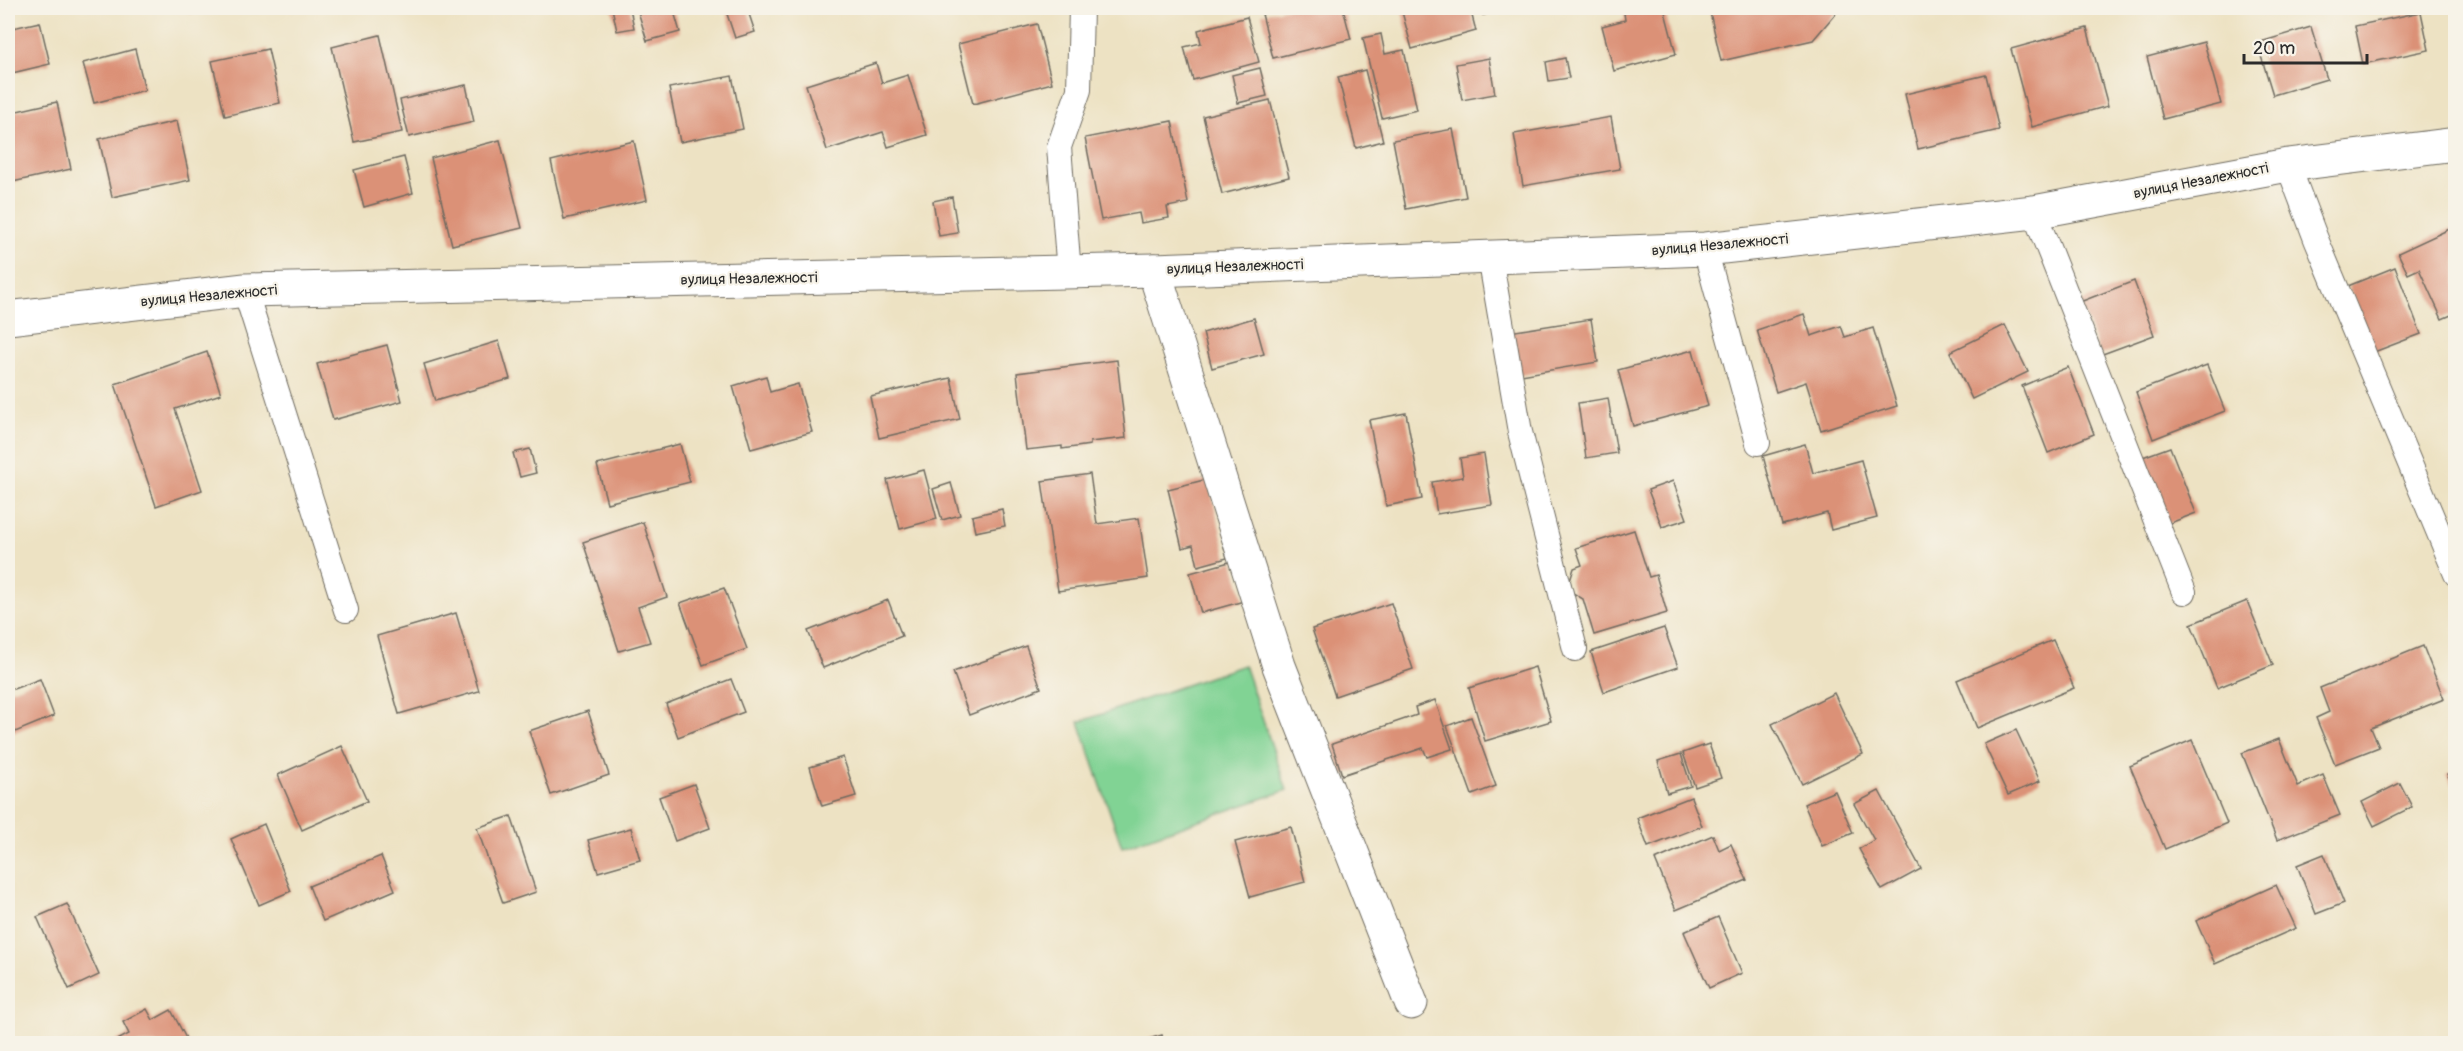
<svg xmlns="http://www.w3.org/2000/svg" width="2463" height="1051" viewBox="0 0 2463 1051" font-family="Pangolin,sans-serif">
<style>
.green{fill:#81d394;stroke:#567f60;stroke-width:1.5}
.building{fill:#db9177}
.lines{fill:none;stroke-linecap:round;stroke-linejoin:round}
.lane-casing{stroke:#6f6b60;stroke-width:26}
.street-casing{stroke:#6f6b60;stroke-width:35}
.secondary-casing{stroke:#6f6b60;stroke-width:35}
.lane{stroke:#fff;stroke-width:24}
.street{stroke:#fff;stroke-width:33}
.secondary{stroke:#fff;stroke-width:33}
.labels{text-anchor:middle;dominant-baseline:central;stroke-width:4.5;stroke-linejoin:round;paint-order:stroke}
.street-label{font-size:15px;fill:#2b2b2b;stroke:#f7f3e8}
</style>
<rect width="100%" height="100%" fill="#f7f3e8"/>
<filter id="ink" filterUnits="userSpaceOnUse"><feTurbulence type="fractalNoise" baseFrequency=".0167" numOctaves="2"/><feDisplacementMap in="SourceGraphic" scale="12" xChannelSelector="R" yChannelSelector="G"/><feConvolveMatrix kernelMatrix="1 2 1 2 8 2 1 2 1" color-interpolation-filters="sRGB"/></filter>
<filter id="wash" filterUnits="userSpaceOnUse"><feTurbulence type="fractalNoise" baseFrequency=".008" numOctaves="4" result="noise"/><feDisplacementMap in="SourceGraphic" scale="24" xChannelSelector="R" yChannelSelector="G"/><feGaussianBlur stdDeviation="1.35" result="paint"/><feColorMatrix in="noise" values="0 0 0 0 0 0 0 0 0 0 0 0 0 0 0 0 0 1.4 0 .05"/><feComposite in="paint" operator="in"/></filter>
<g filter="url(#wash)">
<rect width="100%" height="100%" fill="#ede2c3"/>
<!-- green -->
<path class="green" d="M1244,665l43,125 -165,57 -43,-125z"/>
<g id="blocks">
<!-- building -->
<g class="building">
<path d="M187,8h31l1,1 -31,5z"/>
<path d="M612,8h18l4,20 -17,3z"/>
<path d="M637,8h36l7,24 -33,9z"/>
<path d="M725,8h22l8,24 -20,6z"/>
<path d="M1287,8h56l8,31 -78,19 -11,-44z"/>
<path d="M1401,8h69l6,23 -64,18z"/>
<path d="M1481,8h25v2l-23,5z"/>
<path d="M1643,8h21l12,46 -62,17 -12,-45 23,-6 -1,-7z"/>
<path d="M1709,8h126l1,5 -23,27 -92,21z"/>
<path d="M2421,12l8,38 -66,14 -8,-38z"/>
<path d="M1247,17l12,45 -66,18 -9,-33 17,-4 -3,-13z"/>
<path d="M40,22l10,42 -42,10v-45z"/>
<path d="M1037,24l15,59 -79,21 -15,-60z"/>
<path d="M2311,27l16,52 -54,16 -16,-52z"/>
<path d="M2087,28l21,78 -76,21 -21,-78z"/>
<path d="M1381,34l4,20 19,-4 13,60 -35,8 -19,-80z"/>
<path d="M380,35l22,97 -48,10 -22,-95z"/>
<path d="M2204,42l17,62 -58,15 -16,-62z"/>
<path d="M135,49l10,41 -51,13 -11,-40z"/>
<path d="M268,49l12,54 -55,13 -13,-55z"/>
<path d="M1489,58l6,36 -33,6 -6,-36z"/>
<path d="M1565,58l4,20 -20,3 -3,-19z"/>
<path d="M876,63l6,20 26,-8 19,60 -39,12 -5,-15 -56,18 -21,-65z"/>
<path d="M1260,68l7,28 -29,7 -6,-28z"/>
<path d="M1365,70l18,71 -27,7 -18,-71z"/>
<path d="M1986,75l13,55 -81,19 -13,-55z"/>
<path d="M732,76l11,53 -63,13 -11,-54z"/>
<path d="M466,85l8,37 -65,15 -9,-37z"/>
<path d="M1270,100l19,77 -67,17 -19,-78z"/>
<path d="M57,102l14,67 -63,14v-70z"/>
<path d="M1611,117l9,52 -97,17 -9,-52z"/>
<path d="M177,121l13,59 -78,17 -13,-58z"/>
<path d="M1172,121l16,82 -21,4 2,11 -28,5 -2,-10 -38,7 -16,-82z"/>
<path d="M1453,129l13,68 -60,12 -13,-69z"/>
<path d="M500,140l22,88 -70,17 -21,-87z"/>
<path d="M634,141l13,59 -83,19 -13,-58z"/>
<path d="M404,157l9,36 -49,14 -10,-37z"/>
<path d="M952,197l6,36 -19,3 -6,-35z"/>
<path d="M2456,226v87l-14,6 -23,-50 -11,5 -10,-21z"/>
<path d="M2395,267l26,67 -47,18 -26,-66z"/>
<path d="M2134,281l20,54 -54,20 -20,-53z"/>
<path d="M1804,314l7,22 30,-10 4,11 28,-9 24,78 -76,24 -15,-48 -30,10 -19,-62z"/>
<path d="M1254,318l10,36 -52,14 -9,-35z"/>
<path d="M1591,319l7,43 -82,14 -7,-44z"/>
<path d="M2005,325l23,47 -56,27 -22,-47z"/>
<path d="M499,341l11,38 -75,22 -11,-37z"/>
<path d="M387,345l15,56 -69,19 -16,-56z"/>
<path d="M1693,350l15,56 -75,20 -15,-56z"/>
<path d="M207,352l14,42 -46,15 27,81 -46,16 -41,-122z"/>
<path d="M1117,360l9,78 -36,4v3l-28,4v-3l-36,4 -9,-77z"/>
<path d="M2207,365l18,46 -72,28 -17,-47z"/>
<path d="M2068,367l26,67 -46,19 -26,-67z"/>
<path d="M766,376l4,16 28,-8 14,48 -61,17 -18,-63z"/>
<path d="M951,378l9,41 -81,19 -9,-42z"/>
<path d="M1608,398l9,55 -31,5 -8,-55z"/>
<path d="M1406,413l16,86 -36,7 -17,-86z"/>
<path d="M680,444l10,38 -83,21 -10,-38z"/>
<path d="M1805,444l8,29 48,-13 16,58 -46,12 -4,-17 -45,12 -19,-69z"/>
<path d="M2170,447l26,66 -31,12 -25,-67z"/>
<path d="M530,449l6,24 -16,4 -7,-24z"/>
<path d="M1484,454l8,51 -55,9 -5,-32 31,-5 -3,-19z"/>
<path d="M924,470l13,49 -37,10 -13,-49z"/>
<path d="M1090,474l7,50 42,-6 9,60 -90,13 -16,-110z"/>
<path d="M1208,479l19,79 -29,8 -5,-21 -11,3 -14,-59z"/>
<path d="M1673,481l14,38 -25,8 -14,-37z"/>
<path d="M951,483l9,32 -18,5 -9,-31z"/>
<path d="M1002,509l3,17 -30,6 -3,-16z"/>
<path d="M643,522l24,75 -29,10 12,35 -31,9 -36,-109z"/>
<path d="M1634,530l15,47 7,-2 11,38 -73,22 -11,-36 -10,-6 -3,-12 4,-13 8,-3 -6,-17z"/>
<path d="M1233,561l11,40 -43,12 -11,-40z"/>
<path d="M724,588l23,61 -44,16 -23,-62z"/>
<path d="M888,600l14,36 -79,32 -15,-37z"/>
<path d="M2247,601l26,64 -56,23 -26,-64z"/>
<path d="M1391,603l22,66 -78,27 -23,-67z"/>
<path d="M456,613l23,78 -80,23 -22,-78z"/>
<path d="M1664,628l14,39 -74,25 -13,-40z"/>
<path d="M2053,640l21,48 -97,40 -20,-48z"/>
<path d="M1026,646l15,42 -72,27 -16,-43z"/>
<path d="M2423,646l21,53 -73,29 8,19 -44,17 -19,-46 13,-6 -9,-24z"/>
<path d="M1535,667l16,54 -66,20 -16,-53z"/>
<path d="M40,679l14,37 -46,19v-44z"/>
<path d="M731,679l13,33 -66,25 -12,-33z"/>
<path d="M1834,693l29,61 -61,30 -30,-60z"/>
<path d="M1435,700l17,49 -25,8 -4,-9 -81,27 -10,-31 85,-29 -2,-8z"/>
<path d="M588,711l21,64 -58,20 -22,-64z"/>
<path d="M1471,717l25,69 -24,9 -25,-69z"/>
<path d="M2016,730l24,51 -32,14 -24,-51z"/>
<path d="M2279,739l19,47 25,-11 17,40 -63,25 -35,-87z"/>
<path d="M2192,740l35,83 -62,26 -35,-83z"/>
<path d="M1709,744l12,34 -26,9 -12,-34z"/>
<path d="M342,746l25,55 -65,29 -24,-55z"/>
<path d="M1681,754l10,32 -24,7 -9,-32z"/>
<path d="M843,757l13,39 -34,10 -12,-39z"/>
<path d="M2456,770v20l-9,-16z"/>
<path d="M2400,783l12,24 -38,19 -12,-24z"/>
<path d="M694,784l16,44 -35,13 -16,-44z"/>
<path d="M1835,791l18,42 -31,13 -18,-42z"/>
<path d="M1879,791l42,78 -39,21 -23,-41 15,-9 -20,-36z"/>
<path d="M1691,797l11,29 -54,21 -11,-29z"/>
<path d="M511,816l25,76 -33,11 -26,-75z"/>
<path d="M264,824l27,67 -32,14 -28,-66z"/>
<path d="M1291,827l14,55 -55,15 -15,-55z"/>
<path d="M631,828l9,32 -42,12 -10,-32z"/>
<path d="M1713,835l6,15 12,-6 16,36 -71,30 -21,-50z"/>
<path d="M2324,854l20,49 -28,11 -19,-49z"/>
<path d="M381,856l14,34 -72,31 -14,-35z"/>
<path d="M2276,885l20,43 -81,36 -19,-43z"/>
<path d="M67,904l32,71 -30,14 -32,-72z"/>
<path d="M1718,917l24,56 -33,15 -25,-56z"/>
<path d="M147,1009l6,11 18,-10 18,34h-79l19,-10 -6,-12z"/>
<path d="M1162,1035l2,9h-29v-1z"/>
</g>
</g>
</g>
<g filter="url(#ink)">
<use href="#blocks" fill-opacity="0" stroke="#6f6b60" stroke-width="1.5"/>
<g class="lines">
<defs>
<g id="lane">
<path d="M2288,165l28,74 140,335"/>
<path d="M2034,212l150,380"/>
<path d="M1705,249l53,194"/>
<path d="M1490,257l30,175 55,217"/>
<path d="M1069,273l-10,-126 20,-57 2,-82"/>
<path d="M245,290l101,320"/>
</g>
<path id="street" d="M1154,270l125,396 132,337"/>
<path id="secondary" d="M8,318l237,-28 909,-20 551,-21 329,-37 254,-47 168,-21"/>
</defs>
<!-- lane casing -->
<use href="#lane" class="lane-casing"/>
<!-- street casing -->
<use href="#street" class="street-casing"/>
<!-- secondary casing -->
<use href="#secondary" class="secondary-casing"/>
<!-- lane -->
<use href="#lane" class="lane"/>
<!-- street -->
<use href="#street" class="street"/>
<!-- secondary -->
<use href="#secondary" class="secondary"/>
</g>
</g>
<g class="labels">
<!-- street labels -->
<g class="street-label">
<text transform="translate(2201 181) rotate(-11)">вулиця Незалежності</text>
<text transform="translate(1720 245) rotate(-5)">вулиця Незалежності</text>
<text transform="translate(1235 267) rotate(-2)">вулиця Незалежності</text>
<text transform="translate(749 279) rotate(-1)">вулиця Незалежності</text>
<text transform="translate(209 296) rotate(-5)">вулиця Незалежності</text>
</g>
</g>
<!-- margin -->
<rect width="2463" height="1051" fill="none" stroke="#f7f3e8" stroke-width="30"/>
<!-- scale -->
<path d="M2244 54v9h123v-9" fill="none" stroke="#2b2b2b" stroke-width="3"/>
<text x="2253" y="54" font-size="18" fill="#2b2b2b" stroke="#f7f3e8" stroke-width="4.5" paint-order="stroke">20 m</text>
</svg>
